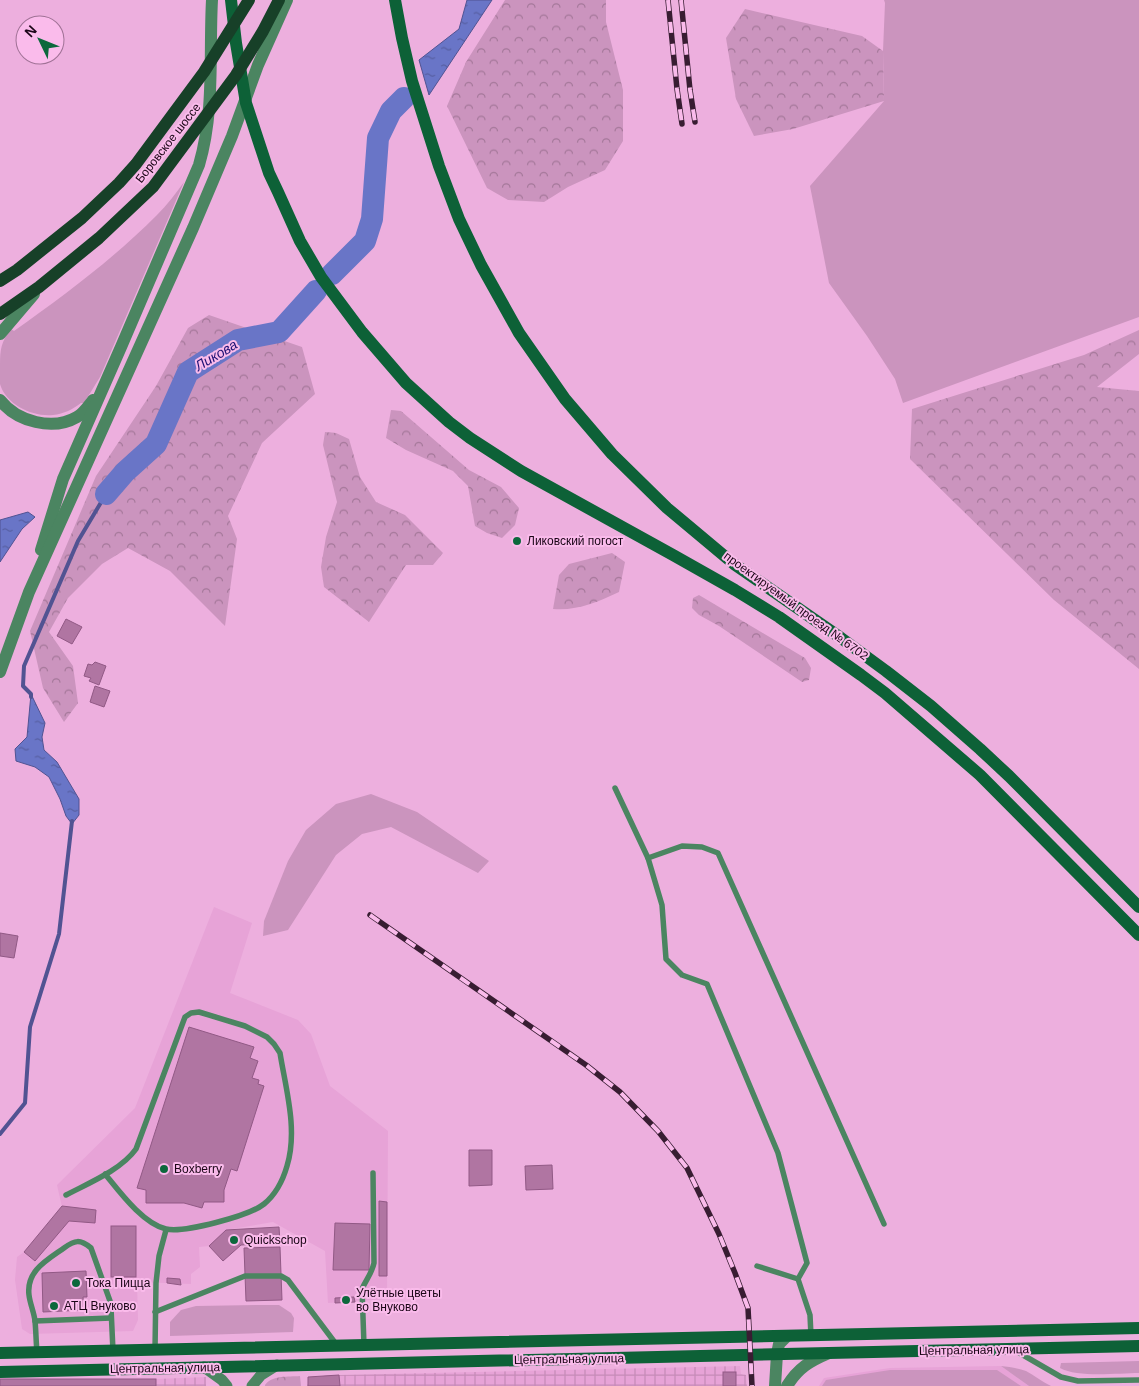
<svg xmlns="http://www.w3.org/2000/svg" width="1139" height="1386" viewBox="0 0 1139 1386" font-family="Arial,sans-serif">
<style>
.built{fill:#e7a3d7}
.industrial{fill:url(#industrial-grid)}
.green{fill:#cb94be}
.forest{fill:url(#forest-crowns)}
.water{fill:url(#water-ripples);stroke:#515392}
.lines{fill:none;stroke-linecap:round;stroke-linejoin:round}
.stream{stroke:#515392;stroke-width:4}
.river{stroke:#6975c7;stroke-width:22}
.building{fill:#b075a2;stroke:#915985}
.service{stroke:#4b8561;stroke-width:5.5}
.minor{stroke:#4b8561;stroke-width:11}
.tertiary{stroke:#4b8561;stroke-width:12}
.secondary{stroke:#0d6137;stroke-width:12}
.primary{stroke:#174028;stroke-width:12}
.rail-casing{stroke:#381d32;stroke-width:5.5}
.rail{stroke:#fabbeb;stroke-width:4;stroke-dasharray:11;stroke-linecap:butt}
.poi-dot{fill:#0c683c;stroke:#fabbeb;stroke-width:2}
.labels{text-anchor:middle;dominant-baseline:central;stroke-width:4;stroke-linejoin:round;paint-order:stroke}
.street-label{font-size:12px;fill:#1a0516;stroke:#fabbeb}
.poi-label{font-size:12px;fill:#1a0516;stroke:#fabbeb;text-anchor:start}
.water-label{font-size:14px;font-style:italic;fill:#1d1174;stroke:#fabbeb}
</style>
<defs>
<pattern id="industrial-grid" width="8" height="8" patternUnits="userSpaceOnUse" patternTransform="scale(1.25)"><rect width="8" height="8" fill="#e7a3d7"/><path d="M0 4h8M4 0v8" fill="none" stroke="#c68bb8"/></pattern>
<pattern id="forest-crowns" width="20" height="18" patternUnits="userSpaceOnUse" patternTransform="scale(1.25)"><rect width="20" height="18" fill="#cb94be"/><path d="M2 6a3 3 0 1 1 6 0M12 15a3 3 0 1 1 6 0" fill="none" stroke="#a47799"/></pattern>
<pattern id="water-ripples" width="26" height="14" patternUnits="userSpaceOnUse" patternTransform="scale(1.25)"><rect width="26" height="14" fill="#6975c7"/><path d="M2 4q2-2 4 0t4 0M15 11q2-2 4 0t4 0" fill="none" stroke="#565ea1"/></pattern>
</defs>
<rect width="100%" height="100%" fill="#edafde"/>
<!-- built -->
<g class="built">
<path d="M214,907l38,16 -22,70 68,27 13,14 19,52 58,45 -1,168 -59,4 -3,-52 -52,-29 -47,8 -17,16 -10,1 1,20 -9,7v10l-54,-2 1,38 -5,11 -103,3 -8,-5 -7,-49 2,-23 7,-5 38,-45 -5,-22 78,-77z"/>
<path d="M1001,1366l28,20h-210l5,-8 66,-10z"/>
</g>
<!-- industrial -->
<g class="industrial">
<path d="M740,1366l1,8 5,1 1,11h-440l1,-9 31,-2z"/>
<path d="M206,1377v9h-206v-6l156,-1z"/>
</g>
<!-- green -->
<g class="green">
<path d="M884,0h255v317l-236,86 -8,-24 -28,-43 -38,-53 -19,-97 74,-85 -1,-50 2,-48z"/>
<path d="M184,182l-84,195 -16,26h-3c-8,6 -17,11 -28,12 -20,2 -47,-10 -53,-31 0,-6 0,-13 0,-19 0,-16 1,-23 11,-36l3,2c51,-36 99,-72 143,-116 10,-10 19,-22 27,-33z"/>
<path d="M371,794l46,18 72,49 -11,12 -87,-46 -29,7 -26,21 -48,75 -25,6 1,-15 24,-60 18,-31 30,-26z"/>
<path d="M259,1305h20l12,8 3,5 -1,14 -123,4v-14l11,-12 15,-4z"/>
<path d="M1139,1361v12c-21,0 -61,5 -79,-5l1,-5z"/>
<path d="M1001,1366c8,1 17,2 25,5 8,4 16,11 25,15h-22z"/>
<path d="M890,1370h107l24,16h-199l4,-6z"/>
</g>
<!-- forest -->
<g class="forest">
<path d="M505,0h101v22l17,68v51l-18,29 -37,17 -24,15 -36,-2 -21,-12 -40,-82 19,-44z"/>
<path d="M745,9l117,27 21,15 1,50 -91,28 -39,7 -18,-37 -10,-61z"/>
<path d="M209,315l93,32 13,47 -53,49 -34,73 9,23 -12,87 -55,-55 -42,-23 -26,16 -34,34 -19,34 24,34 5,37 -14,19 -21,-34 -13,-57 66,-155 60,-90 32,-58z"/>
<path d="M1139,330v24l-42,33 42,4v278l-85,-69 -144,-141 2,-50 172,-54z"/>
<path d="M391,410l10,1 68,59 32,17 18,21 -4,17 -13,13 -15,-5 -12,-7 -7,-40 -15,-15 -47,-21 -20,-12z"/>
<path d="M325,432l11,1 13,6 11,38 16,25 29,13 38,38 -10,12h-27l-37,57 -45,-35 -3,-20 5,-30 11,-35 -14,-57z"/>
<path d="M612,553l13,9 -6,30c-21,10 -42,19 -66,17l6,-34 10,-11z"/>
<path d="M699,595l106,63 6,10 -2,12 -7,2 -83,-56 -20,-11 -7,-7 1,-10z"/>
<path d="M300,1376l1,10h-36v-1c7,-10 23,-8 35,-9z"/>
</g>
<!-- water -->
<g class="water">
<path d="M467,0h25l-63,95 -10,-35 40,-31z"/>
<path d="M28,512l7,5 -13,12 -22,33v-42z"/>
<path d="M31,694l14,29 -3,14 2,13 13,12 22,37v16l-7,9 -6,-8 -6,-17 -11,-22 -14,-10 -19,-6 -1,-12 12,-12z"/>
</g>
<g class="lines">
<!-- stream -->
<g class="stream">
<path d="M31,697v-3l-8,-8 1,-20 54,-125 28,-47"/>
<path d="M0,1134l25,-31 5,-76 29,-93 13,-113"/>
</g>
<!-- river -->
<g class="river">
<path d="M332,274l33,-33 7,-22 6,-81 13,-27 13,-13"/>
<path d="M106,494l19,-22 31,-28 32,-72 50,-32 41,-8 37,-41"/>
</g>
</g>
<!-- building -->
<g class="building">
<path d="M66,619l16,8 -10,17 -15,-8z"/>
<path d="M95,662l11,4 -7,19 -10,-4 2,-3 -7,-2 4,-12 4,1z"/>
<path d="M95,686l15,5 -6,16 -14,-5z"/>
<path d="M0,933l18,3 -4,22 -14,-2z"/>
<path d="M189,1027l65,20 -4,11 8,3 -6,17 7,2 -1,4 6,2 -27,85 -6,-2 -7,21v12h-20l-2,6 -18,-5h-38v-13l-9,-2z"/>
<path d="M469,1150h23v35l-23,1z"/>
<path d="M552,1165l1,24 -27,1 -1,-24z"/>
<path d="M379,1201l8,1v74h-8z"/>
<path d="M62,1206l34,4 -1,13 -26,-2 -34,40 -11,-9z"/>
<path d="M335,1223l35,1 -1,46h-36z"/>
<rect x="111" y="1226" width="25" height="51"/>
<path d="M279,1227l1,16 -39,2 -18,16 -14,-15 17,-16z"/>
<path d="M280,1247l2,53 -36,1 -2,-53z"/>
<path d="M86,1271l1,26h-4l1,13 -41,2 -1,-39z"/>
<path d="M167,1278l13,1 1,6 -14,-2z"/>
<path d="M354,1297l1,5 -20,1v-5z"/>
<rect x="723" y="1372" width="13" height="14"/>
<path d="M339,1375l1,11h-32v-9z"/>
<rect x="0" y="1379" width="156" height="7"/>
</g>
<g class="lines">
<!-- service -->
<g class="service">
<path d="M615,788l33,70 14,47 4,54 16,16 25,9 71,169 29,110 -9,16 12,36 1,21"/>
<path d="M648,858l34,-12 20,1 16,6 166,371"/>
<path d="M66,1195c23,-12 55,-25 70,-46l49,-132 6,-4 8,-1 46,14 22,11 7,7 6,9c6,37 18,77 7,113 -4,14 -12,29 -23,38 -15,12 -80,29 -98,25 -23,-5 -47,-38 -61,-55"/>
<path d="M757,1266l41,13"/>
<path d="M155,1312l90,-36h36l7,4 48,64"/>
<path d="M35,1321l76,-3"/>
<path d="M364,1345l-2,-56c4,-9 10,-16 12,-26l-1,-90"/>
<path d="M155,1350l1,-67 3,-27 7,-26"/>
<path d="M1016,1351l45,26 17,4 61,-1"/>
<path d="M37,1352c-1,-10 -1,-21 -2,-31 -1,-9 -5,-17 -6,-26 -3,-24 18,-35 35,-47 11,-8 16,-9 27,0l19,53 1,7 2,43"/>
</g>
<!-- minor -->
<g class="minor">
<path d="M204,1367l18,13 5,6"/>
<path d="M252,1386l9,-11 16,-10"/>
</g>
<!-- tertiary -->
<g class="tertiary">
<path d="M0,334l34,-40"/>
<path d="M0,400c17,22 53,31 77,17 7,-4 12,-12 16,-17"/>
<path d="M41,550l22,-71 58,-132 78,-182c16,-55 10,-109 13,-165"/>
<path d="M0,672l29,-80 164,-364 39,-92 26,-71 29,-65"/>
<path d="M775,1386l2,-32 2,-10 8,-8"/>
<path d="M787,1386c11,-18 23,-25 42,-33"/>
</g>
<!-- secondary -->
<g class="secondary">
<path d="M231,0l5,43 10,60 23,70 9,19 22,49 21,36 41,55 44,51 43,39 21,16 51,33 152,84 62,35 44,27 82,58 24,18 95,82 159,160"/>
<path d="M395,0l7,38 10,43 27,85 20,53 22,46 38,68 46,66 47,55 55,54 67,56 107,74 45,33 45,35 49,43 29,27 130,131"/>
<path d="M0,1353l1139,-25"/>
<path d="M0,1372l1139,-26"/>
</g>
<!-- primary -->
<g class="primary">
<path d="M0,281l17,-11 65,-52 37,-35 17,-19 68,-92 45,-72"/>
<path d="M0,314l39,-27 60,-49 54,-51 83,-112 27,-44 16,-31"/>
</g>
<defs>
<g id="rail">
<path d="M668,0l9,89 5,35"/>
<path d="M681,0l9,90 5,32"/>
<path d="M370,915l216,150 34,27 38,39 29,37 32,66 16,39 13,35 4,78"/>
</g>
</defs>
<!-- rail casing -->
<use href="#rail" class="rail-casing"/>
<!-- rail -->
<use href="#rail" class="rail"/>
</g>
<!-- markers -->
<g class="poi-dot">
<circle cx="517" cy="541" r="5"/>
<circle cx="164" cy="1169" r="5"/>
<circle cx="234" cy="1240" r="5"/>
<circle cx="76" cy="1283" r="5"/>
<circle cx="346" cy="1300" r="5"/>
<circle cx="54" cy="1306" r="5"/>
</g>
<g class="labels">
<!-- street labels -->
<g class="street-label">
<text transform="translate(168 143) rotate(-52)">Боровское шоссе</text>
<text transform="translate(796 606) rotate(36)">проектируемый проезд № 6702</text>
<text transform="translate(974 1350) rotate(-1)">Центральная улица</text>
<text transform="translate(569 1359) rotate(-1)">Центральная улица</text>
<text transform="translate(165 1368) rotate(-1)">Центральная улица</text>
</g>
<!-- poi labels -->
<g class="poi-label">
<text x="527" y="541">Ликовский погост</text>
<text x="174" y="1169">Boxberry</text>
<text x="244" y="1240">Quickschop</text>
<text x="86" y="1283">Тока Пицца</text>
<text x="356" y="1293">Улётные цветы<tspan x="356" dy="14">во Внуково</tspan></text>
<text x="64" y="1306">АТЦ Внуково</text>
</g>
<!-- water labels -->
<g class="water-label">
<text transform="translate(216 355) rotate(-31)">Ликова</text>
</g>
</g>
<!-- north arrow -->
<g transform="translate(40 40) rotate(313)"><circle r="24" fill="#fabbeb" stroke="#a07296"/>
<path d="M0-4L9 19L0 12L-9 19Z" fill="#0c683c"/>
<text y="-8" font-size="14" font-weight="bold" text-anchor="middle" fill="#1a0516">N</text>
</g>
</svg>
